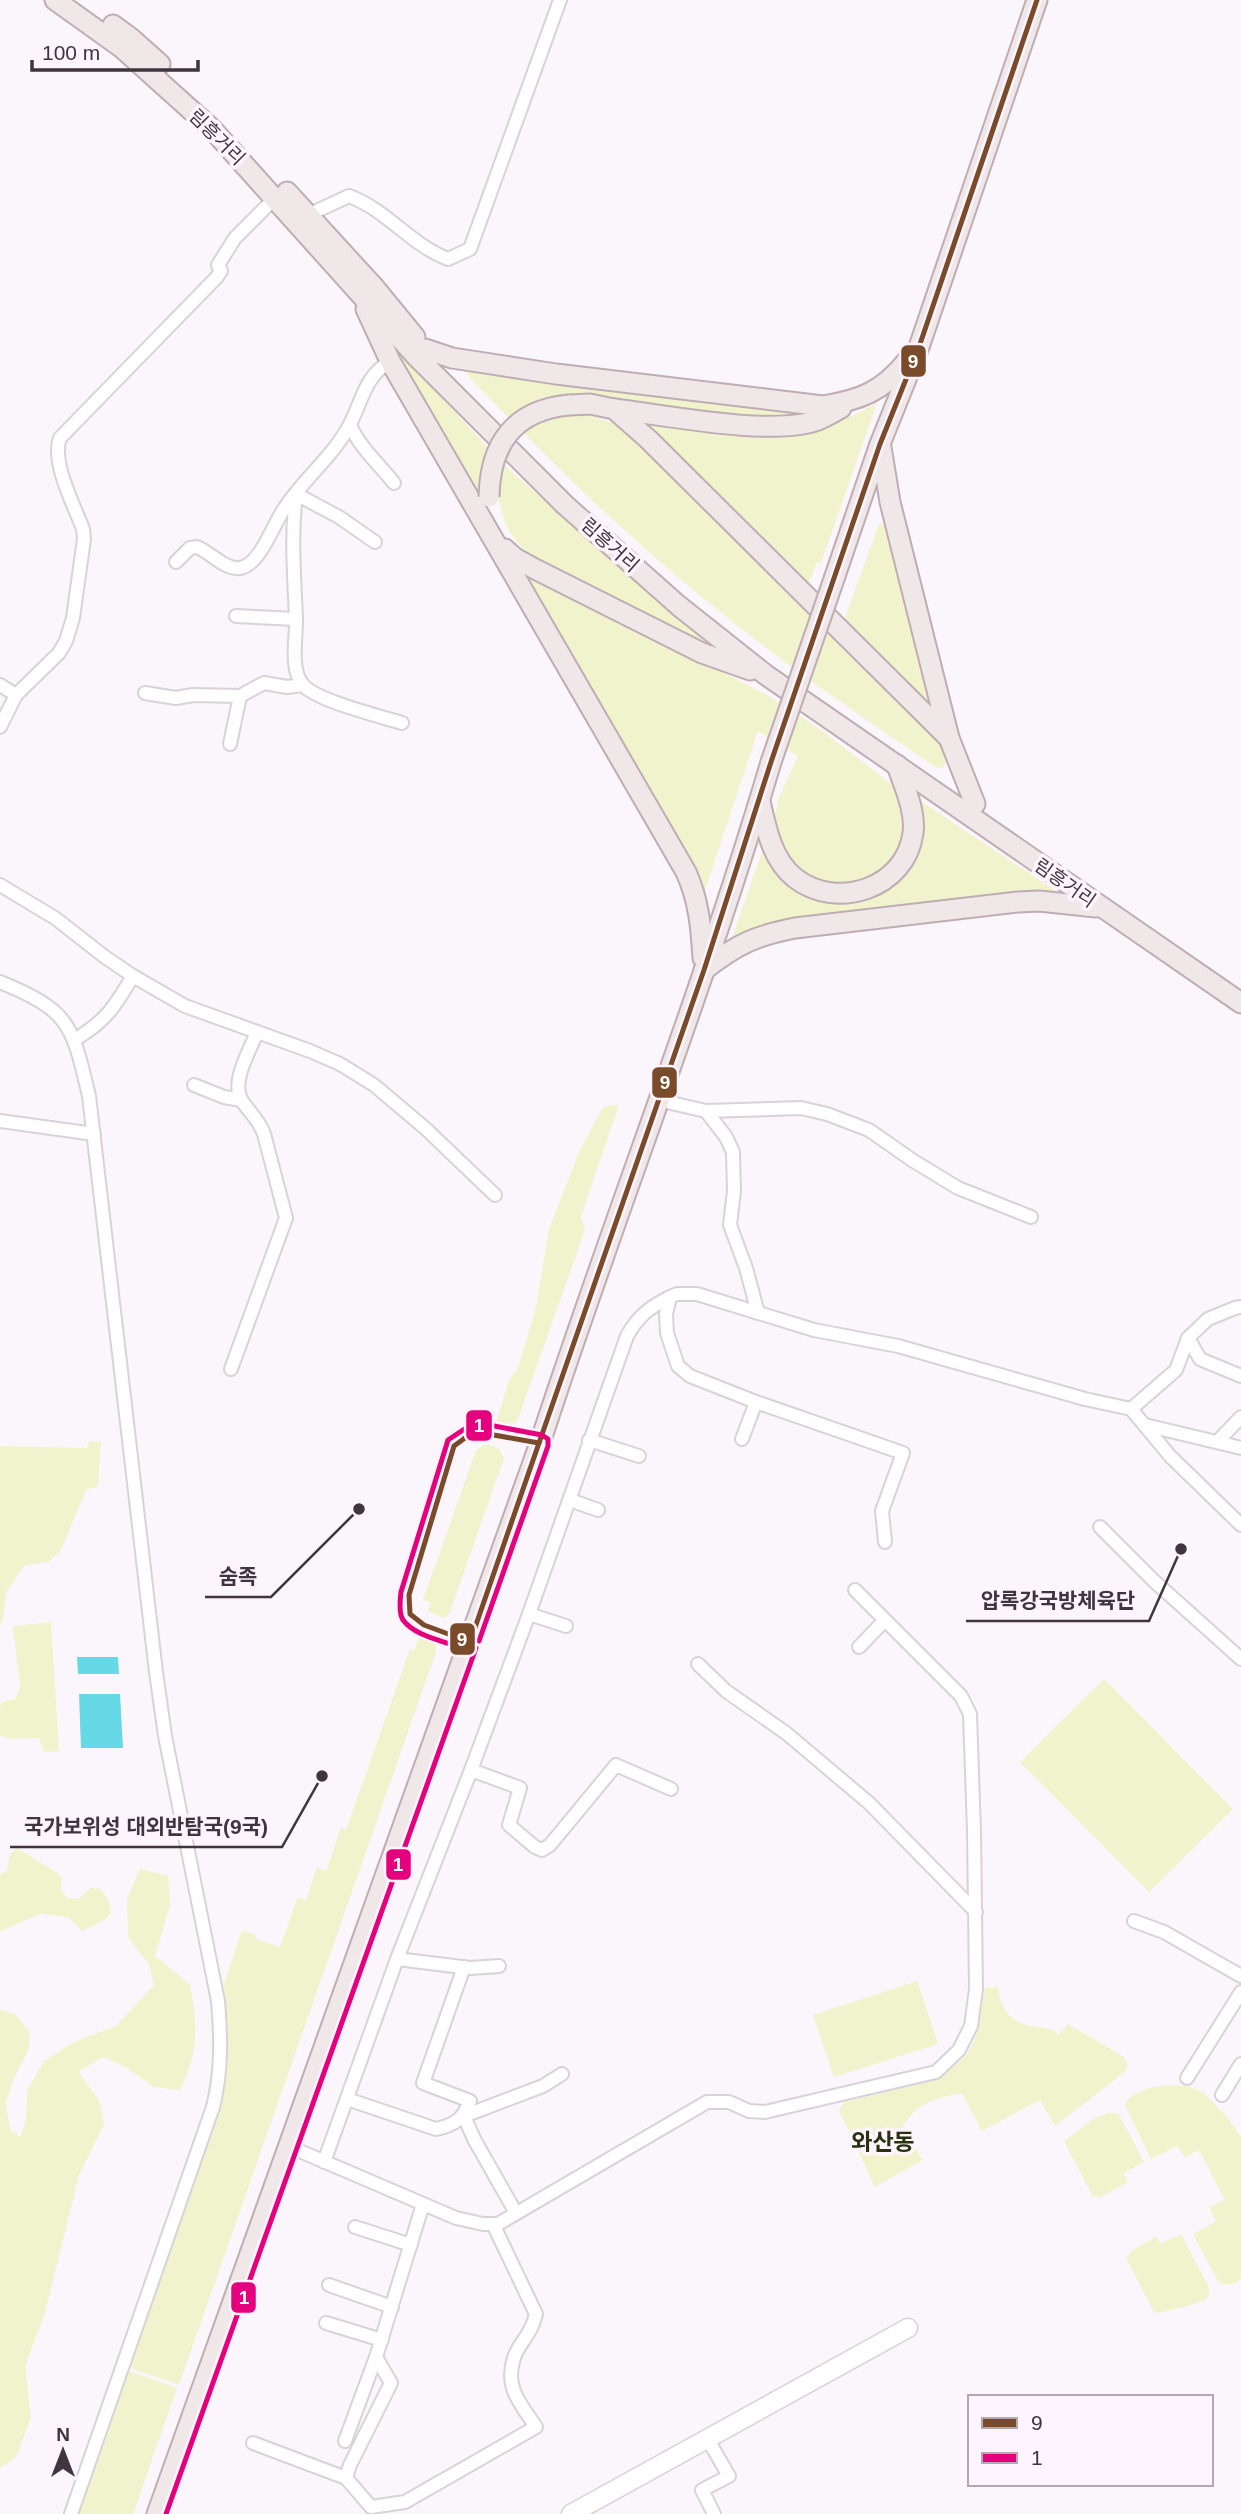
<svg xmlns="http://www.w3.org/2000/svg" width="1241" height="2514" viewBox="0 0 1241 2514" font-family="Helvetica,'Noto Sans KR',sans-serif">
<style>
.green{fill:#f1f3cd}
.water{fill:#67d8e5}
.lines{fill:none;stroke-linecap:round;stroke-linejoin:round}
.street-casing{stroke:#d9d2d9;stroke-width:16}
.secondary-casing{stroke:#d9d2d9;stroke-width:21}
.primary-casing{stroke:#beadb3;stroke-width:23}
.street{stroke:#fefefe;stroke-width:12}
.secondary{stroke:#fefefe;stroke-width:18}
.primary{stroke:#f0e7e9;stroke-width:19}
.primary-bridge-casing{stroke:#beadb3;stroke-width:23;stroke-linecap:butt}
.primary-bridge{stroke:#f0e7e9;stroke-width:19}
.bus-1-casing{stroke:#fdf4fd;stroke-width:10}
.bus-2-casing{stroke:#fdf4fd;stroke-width:10}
.bus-1{stroke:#7a4b2a;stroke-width:5}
.bus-2{stroke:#e5007d;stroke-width:5}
.labels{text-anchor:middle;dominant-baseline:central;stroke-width:7;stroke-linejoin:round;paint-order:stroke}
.street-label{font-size:19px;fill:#3e353e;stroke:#fdf4fd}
.quarter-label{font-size:23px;font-weight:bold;fill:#26330e;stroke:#fdf4fd}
.leader{fill:none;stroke:#3e353e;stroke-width:2.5}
.callout-dot{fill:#3e353e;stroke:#fdf4fd;stroke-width:2.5}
.callout-label{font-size:21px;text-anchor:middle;font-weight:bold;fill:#3e353e;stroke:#fdf4fd;stroke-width:7;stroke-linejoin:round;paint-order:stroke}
.line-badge{stroke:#fdf4fd;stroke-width:2.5}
.badge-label{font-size:19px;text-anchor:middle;font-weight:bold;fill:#fff}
</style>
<rect width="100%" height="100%" fill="#fbf6fb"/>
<!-- green -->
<g class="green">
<path d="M403,357h3l23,23 -2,2 77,83 198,174 2,7 -162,-82c-28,-21 -38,-35 -44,-69l-18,-1 -3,2 -78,-138z"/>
<path d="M459,366l339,45 3,6 -52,3 -184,-24 2,19 16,-1 38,11 293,286 32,42 1,6 -3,8 -7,1c-64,-44 -129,-87 -190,-135 -104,-80 -199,-172 -288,-267z"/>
<path d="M877,403l-56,160 -4,-1 -11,29 -157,-163 2,-7 168,6 35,-12z"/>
<path d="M879,524l8,1 48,186 -93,-85z"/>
<path d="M529,576h9l229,119 54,35 73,56 5,8 7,38 -10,28 -38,27 -48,-5 -27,-27 -9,-34 4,-21 20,-44 -40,-25 -55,165 -176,-318z"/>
<path d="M916,798l140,93 2,5 -328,48 35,-101 28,41 94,1z"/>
<path d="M619,1105l-38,111 4,14 -68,192 -9,3 -12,-3 13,-41 9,-13 18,-61 13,-78 30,-77 24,-45z"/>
<path d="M89,1441l12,1 -3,44 -12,4 -25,60 -11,11 -26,5 -17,25 -5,32h-2v-177l87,2z"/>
<path d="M486,1444l12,4 6,10 -54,154 -3,4 -5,2 -14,-7 3,-9 -8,-2 53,-150z"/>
<path d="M51,1622l8,129 -15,1 -5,-14 -30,1 -9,-4v-29l4,-5 12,-2 4,-13 -7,-60z"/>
<path d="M420,1635l15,7 1,10 -257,733 -52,-18 97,-278 3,-32 -4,-70 19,-57 14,5v4l24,8 18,-50 8,3 11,-32 9,3 15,-43 5,2 64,-181 4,2z"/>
<path d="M1104,1679l129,130 -84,83 -129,-130z"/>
<path d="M17,1848l39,24 6,6 -1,12 7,9 12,-1 10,-10 10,1 8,10 3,15 -4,4 -25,13 -14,-14 -28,-3 -40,17v-56l7,-4 3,-17z"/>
<path d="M140,1869l28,7 2,29 -15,51 35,29c8,43 9,64 -10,105l-26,-3 -27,-19 -24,-11 -25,15 21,28 5,24 -25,51 -35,141 -19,50 6,52 -15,39 -16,11v-458l15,4 15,19 -2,18 -14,27 -8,24 4,28 11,7 5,-18 1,-28 17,-30 32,-20 40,-15 38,-41 -5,-21 -21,-27 -1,-38z"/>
<path d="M917,1981l21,63 -104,33 -21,-62z"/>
<path d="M998,1987c1,17 10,34 29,38 15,4 19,-1 32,10l9,-11 56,33 4,8 -2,6 -71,55 -15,-26 -58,31 -20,-38c-15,3 -31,6 -44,15 -7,5 -8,12 -16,16l20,36 -47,27 -36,-76 5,-9c34,-9 98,-18 121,-46 15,-17 15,-47 20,-68z"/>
<path d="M1174,2085l16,2 14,6 23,24 14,20v142l-10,6 -12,-2 -26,-49 23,-13 -7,-14 16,-7 -26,-50 -14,7 -8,-11 -26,13 -26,-54c8,-17 33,-19 49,-20z"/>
<path d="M1108,2113h10l26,49 -21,11 5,9 -29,16 -1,-2 -5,1 -29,-56 31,-23z"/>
<path d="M1181,2234l28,53c0,4 1,7 -2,11 -5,6 -39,12 -49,15l-4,-1 -28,-54 4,-4v-2l26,-16 4,8z"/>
<path d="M126,2370l51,18 -44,126h-58z"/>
</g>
<!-- water -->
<g class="water">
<path d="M77,1657h41l1,17h-41z"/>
<path d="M79,1694h41l3,54h-42z"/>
</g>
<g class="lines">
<defs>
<g id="street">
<path d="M308,215l41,-19c38,14 62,49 99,63l22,-10 90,-249"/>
<path d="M350,425c10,23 29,39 44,58"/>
<path d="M375,542l-36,-25 -43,-23c-5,42 -2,81 0,123 1,19 -7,52 7,68 14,16 77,31 99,38"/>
<path d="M176,562l14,-14 7,-1c13,5 28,23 43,21 20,-3 33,-43 44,-59 19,-30 50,-53 66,-85 13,-25 14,-46 40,-63"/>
<path d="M236,616l60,3"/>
<path d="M0,685l16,10"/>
<path d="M145,693l31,5 17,-3 47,1 24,-13 23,4 16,-2"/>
<path d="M0,727l16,-32 43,-42 7,-12 7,-23 11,-79 -1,-10c-9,-24 -32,-67 -23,-91l156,-160 5,-7 -3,-6 17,-27 40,-40"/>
<path d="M230,744l10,-48"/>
<path d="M0,885l55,33 50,39 28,19 52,30 125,45 30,13 34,21 52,44 69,66"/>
<path d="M0,982c71,29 72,43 89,114l67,576 9,64 53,265c3,37 4,70 -5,106l-142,407"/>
<path d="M76,1039c32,-20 38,-32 57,-63"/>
<path d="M194,1085l30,12 17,3"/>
<path d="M658,1100l48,11 95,-3 26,6 42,16 43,30 46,28 73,29"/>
<path d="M706,1111l20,26 7,15 1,39 -4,34 16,43 12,45"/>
<path d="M0,1121l94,13"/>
<path d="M1188,1338l12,21 41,17"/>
<path d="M231,1369l55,-151 -22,-84c-5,-14 -14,-21 -22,-33 -12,-19 8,-50 15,-69"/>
<path d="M756,1402l147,51 -21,58 3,31"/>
<path d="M1131,1409l45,-39 12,-32 20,-19 27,-11 6,-1"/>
<path d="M1145,1425l96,23"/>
<path d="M742,1439l14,-37 -66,-26 -12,-10 -11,-33 -1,-19 4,-17 7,-3h20l117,36 84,16 187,53 46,10 39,47 71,69"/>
<path d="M589,1440l50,16"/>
<path d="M1218,1441l23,-24"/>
<path d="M570,1500l28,10"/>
<path d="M1100,1527l54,54 87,78"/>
<path d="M529,1614l37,12"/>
<path d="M859,1647l26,-27"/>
<path d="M698,1664l28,27 60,42 83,70 107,109"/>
<path d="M471,1770l49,18 -11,37 26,22 7,3 8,-5 66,-80 55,24"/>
<path d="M1134,1921l30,11 77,44"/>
<path d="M397,1959l73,9 29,-2"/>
<path d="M1187,2078l54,-86"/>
<path d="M1222,2095l19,-31"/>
<path d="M347,2099l89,30c19,-4 27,-10 34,-28l-47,-18 41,-116"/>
<path d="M288,2146l168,72 27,6h15l209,-122h22l20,9 16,1 171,-40 23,-22 12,-24 5,-37 -2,-158 -4,-117 -9,-18 -106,-106"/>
<path d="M324,2162l73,-203 74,-189 58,-156 98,-278c11,-20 23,-29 43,-39"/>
<path d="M423,2204l-47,153 15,26 -41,82 -4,13 25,29 34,-5 131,-75c-15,-23 -32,-39 -22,-69 5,-16 17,-22 22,-44l-43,-90"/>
<path d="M516,2213l-42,-74 -10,-23 79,-30 19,-12"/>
<path d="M355,2227l56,18"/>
<path d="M329,2285l63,22"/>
<path d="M326,2323l56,17"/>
<path d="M707,2438l22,38 -27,14 12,24"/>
<path d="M345,2441l31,-84"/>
<path d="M253,2443l93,35"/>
</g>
<path id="secondary" d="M571,2514l337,-186"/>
<g id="primary">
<path d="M55,0l67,48 90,81 203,226 150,150 114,101 87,69 475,328"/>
<path d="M113,25l19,14 28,25"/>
<path d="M287,192l87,95 41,50"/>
<path d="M366,309l24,52 296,511c13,29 15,55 17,86"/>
<path d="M425,349l27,9 104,16 267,32c37,-6 59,-14 84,-45"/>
<path d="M569,405l21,-1 24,5 34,30 301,299"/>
<path d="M614,409c50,6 159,28 204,11 8,-3 16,-8 23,-12"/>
<path d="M881,447l9,55 59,236 26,66"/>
<path d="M505,549l10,9 20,11 167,84 48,17"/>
<path d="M835,576l45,-132 39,-97 118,-347"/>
<path d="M760,801c6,27 12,59 35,77 42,33 111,10 118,-45 3,-22 -9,-47 -16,-68"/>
<path d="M704,970c32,-25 50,-34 91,-42l223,-26 21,-1 57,6"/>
<path d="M157,2514l383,-1071c74,-227 163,-451 231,-681"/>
</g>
</defs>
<!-- street casing -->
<use href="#street" class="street-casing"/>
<!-- secondary casing -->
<use href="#secondary" class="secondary-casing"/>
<!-- primary casing -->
<use href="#primary" class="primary-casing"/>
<!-- street -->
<use href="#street" class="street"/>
<!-- secondary -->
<use href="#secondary" class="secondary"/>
<!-- primary -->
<use href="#primary" class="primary"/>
<defs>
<g id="primary-bridge">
<path d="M489,497c1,-53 25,-87 80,-92"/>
<path d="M771,762l64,-186"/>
</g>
</defs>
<!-- primary-bridge casing -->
<use href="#primary-bridge" class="primary-bridge-casing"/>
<!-- primary-bridge -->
<use href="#primary-bridge" class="primary-bridge"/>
<defs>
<g id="bus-1">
<path d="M488,1434l51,9 -69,199 -46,-17 -14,-11 -1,-19 45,-149 15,-11z"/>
<path d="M539,1443l165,-473 67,-208 109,-318 39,-97 118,-347"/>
</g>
<g id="bus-2">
<path d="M458,1647c-17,-7 -43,-11 -55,-27 -4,-6 -3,-20 -2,-28l47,-152 21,-14 20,-1 53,10 6,4v7l-69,195"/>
<path d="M166,2514l310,-866"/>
</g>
</defs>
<!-- bus-1 casing -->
<use href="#bus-1" class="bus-1-casing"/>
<!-- bus-2 casing -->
<use href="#bus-2" class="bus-2-casing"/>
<!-- bus-1 -->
<use href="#bus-1" class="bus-1"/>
<!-- bus-2 -->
<use href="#bus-2" class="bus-2"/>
</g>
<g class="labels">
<!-- street labels -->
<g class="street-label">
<text transform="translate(217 137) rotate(45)">림흥거리</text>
<text transform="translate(610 545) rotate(42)">림흥거리</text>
<text transform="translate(1065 883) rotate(35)">림흥거리</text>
</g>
<!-- quarter labels -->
<g class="quarter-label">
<text x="883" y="2142">와산동</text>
</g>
</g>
<!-- callouts -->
<path class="leader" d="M359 1509L271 1597H205M1181 1549L1149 1621H966M322 1776L282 1847H10"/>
<g class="callout-dot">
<circle cx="359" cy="1509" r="7"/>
<circle cx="1181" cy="1549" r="7"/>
<circle cx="322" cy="1776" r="7"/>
</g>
<g class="callout-label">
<text x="238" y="1584">숨족</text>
<text x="1058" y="1608">압록강국방체육단</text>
<text x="146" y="1834">국가보위성 대외반탐국(9국)</text>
</g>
<g class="line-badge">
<rect x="900" y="344" width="27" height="34" rx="7" fill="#7a4b2a"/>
<rect x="651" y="1066" width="27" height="33" rx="7" fill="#7a4b2a"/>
<rect x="465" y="1409" width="28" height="33" rx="7" fill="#e5007d"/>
<rect x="449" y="1622" width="27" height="34" rx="7" fill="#7a4b2a"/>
<rect x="385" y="1848" width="27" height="33" rx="7" fill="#e5007d"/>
<rect x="230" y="2281" width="27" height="33" rx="7" fill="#e5007d"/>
</g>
<g class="badge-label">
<text x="913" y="368">9</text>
<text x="665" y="1089">9</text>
<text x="479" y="1432">1</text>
<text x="462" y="1646">9</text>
<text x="398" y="1871">1</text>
<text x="244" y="2304">1</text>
</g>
<!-- legend -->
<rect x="968" y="2395" width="245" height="91" fill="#fdf4fd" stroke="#b1a8b1" stroke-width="2"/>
<rect x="982" y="2418" width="35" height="10" fill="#7a4b2a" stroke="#b1a8b1" stroke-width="2"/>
<text x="1031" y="2430" font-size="21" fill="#3e353e">9</text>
<rect x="982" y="2453" width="35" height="10" fill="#e5007d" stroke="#b1a8b1" stroke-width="2"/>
<text x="1031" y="2465" font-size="21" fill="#3e353e">1</text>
<!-- north arrow -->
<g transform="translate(63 2451)" stroke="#fdf4fd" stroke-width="5" paint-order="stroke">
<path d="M0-5L12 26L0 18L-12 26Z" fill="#3e353e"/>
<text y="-10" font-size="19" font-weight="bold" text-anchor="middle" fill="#3e353e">N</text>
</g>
<!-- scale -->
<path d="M32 60v10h166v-10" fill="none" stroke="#3e353e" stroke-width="3.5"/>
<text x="42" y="60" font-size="21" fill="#3e353e" stroke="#fdf4fd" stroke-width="5" paint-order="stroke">100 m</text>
</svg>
